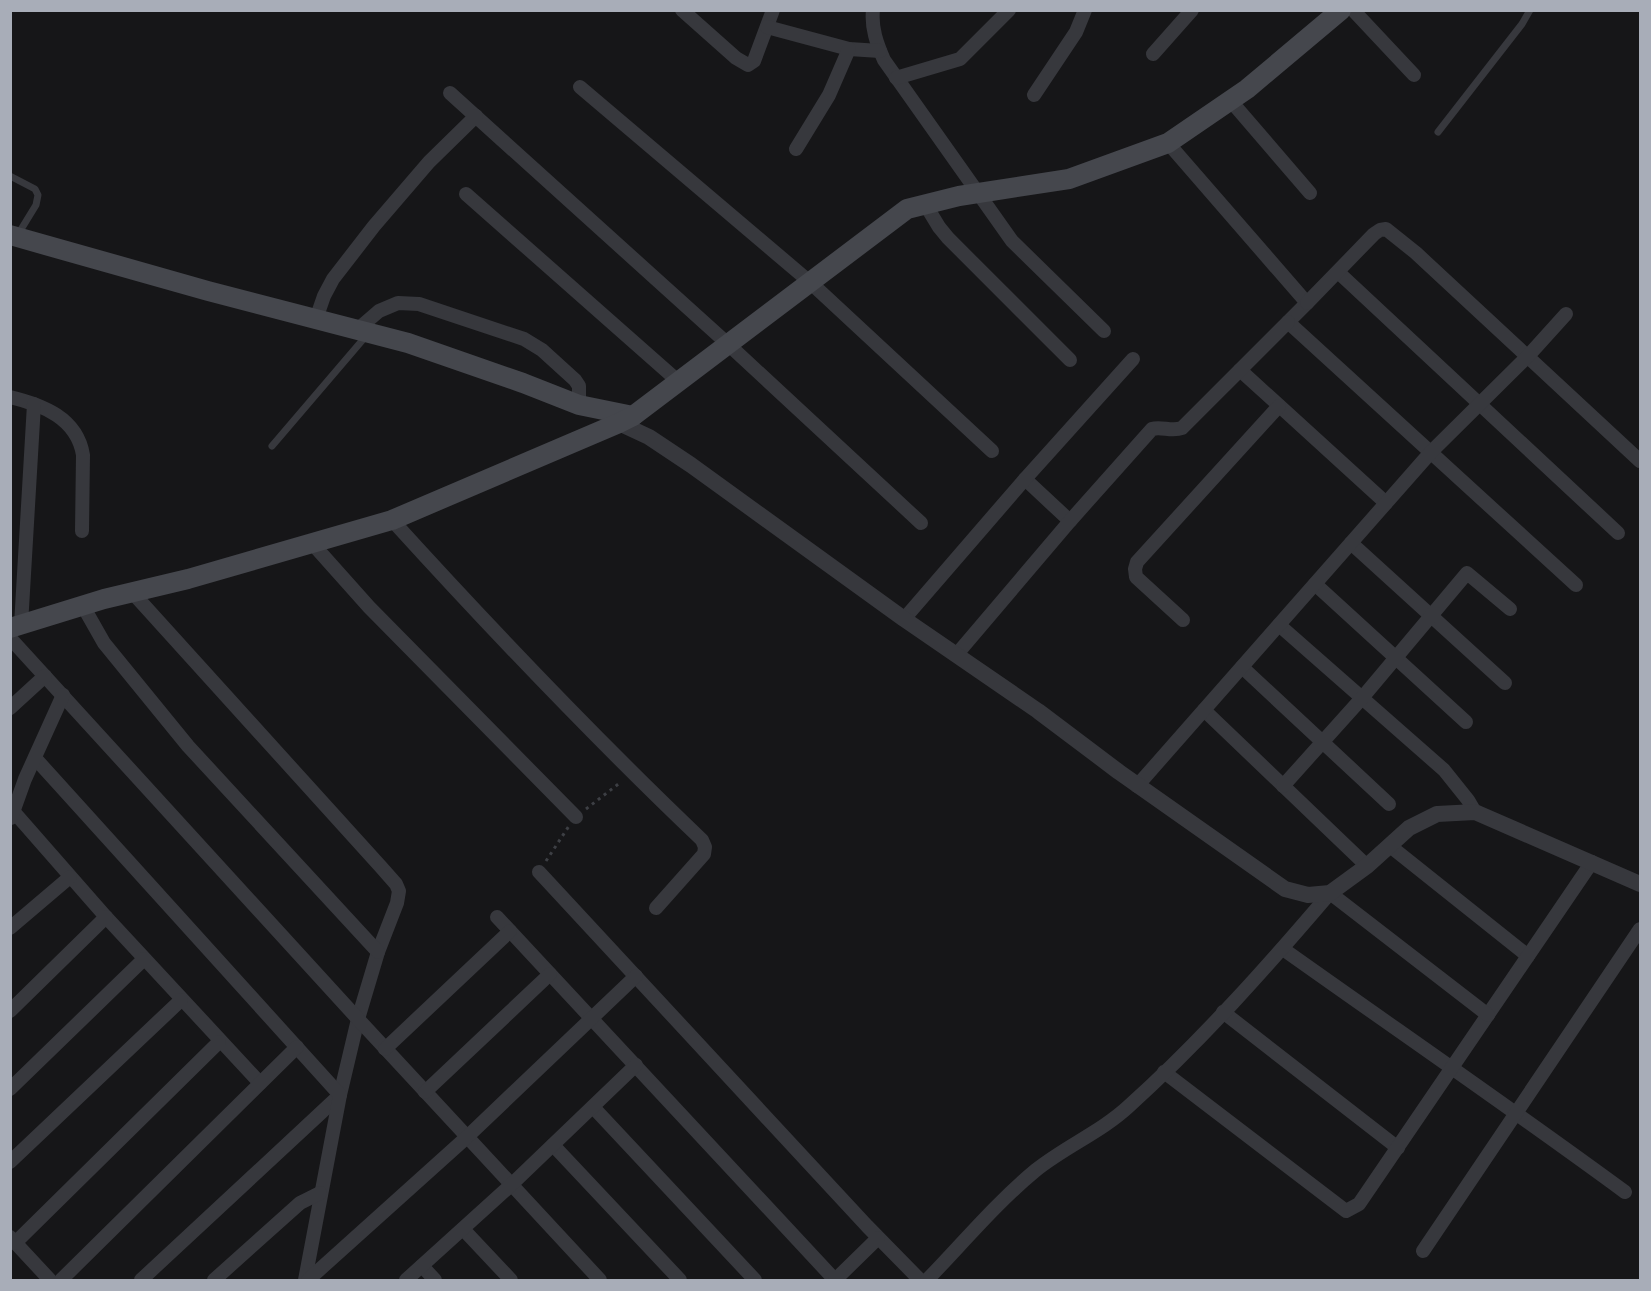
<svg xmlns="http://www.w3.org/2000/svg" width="1651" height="1291" viewBox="0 0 1651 1291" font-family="'Public Sans',sans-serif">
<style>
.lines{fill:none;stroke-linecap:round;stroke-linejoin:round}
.path{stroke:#3d3f44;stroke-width:3;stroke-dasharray:3 4.5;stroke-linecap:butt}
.service{stroke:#37383d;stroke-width:7}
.minor{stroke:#37383d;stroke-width:14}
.tertiary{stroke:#37383d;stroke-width:16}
.secondary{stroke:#45474d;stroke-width:20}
</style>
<rect width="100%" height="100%" fill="#161618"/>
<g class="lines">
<!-- path -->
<g class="path">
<path d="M586,809l35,-27"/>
<path d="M546,861l23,-35"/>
</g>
<!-- service -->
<g class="service">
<path d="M1438,132l84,-108 8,-14"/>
<path d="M10,176l25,13 3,6 -2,10 -19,31"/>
<path d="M272,446l94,-110"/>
</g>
<!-- minor -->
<g class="minor">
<path d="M682,10l54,48 12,7 6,-4 19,-51"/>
<path d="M873,10c-2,18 4,34 11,50l128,181 92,90"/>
<path d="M1353,10l61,65"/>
<path d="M767,27l82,22 31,2"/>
<path d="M1153,54l39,-44"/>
<path d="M896,78l64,-19 49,-49"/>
<path d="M580,87l231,196 181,168"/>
<path d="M450,93l279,252 192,178"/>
<path d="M1034,95l42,-63 9,-22"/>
<path d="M1230,100l80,93"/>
<path d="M1168,143l139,160 -19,19 288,263"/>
<path d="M796,149l33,-54 20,-46"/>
<path d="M466,194l213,188"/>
<path d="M925,204l14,23 9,11 122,122"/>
<path d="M1338,272l280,261"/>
<path d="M1307,303l67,-69 6,-4 6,-1 30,24 224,208"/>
<path d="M316,319l8,-23 9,-17 41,-53 55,-64 47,-46"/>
<path d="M357,330l22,-19 19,-8 21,1 105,35 18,11 33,30 4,6v19"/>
<path d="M1240,370l146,133"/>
<path d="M10,397c33,8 67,21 73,58l-1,76"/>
<path d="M1025,479l45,42"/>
<path d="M392,520c100,110 203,218 310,320l3,7 -1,7 -48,54"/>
<path d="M311,542l58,65 207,210"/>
<path d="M1351,543l154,140"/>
<path d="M1315,584l151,138"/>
<path d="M132,592l249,275 15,17 3,7 -2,12 -19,49 -20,67 -18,76 -199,185"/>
<path d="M83,606l21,37 84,103 190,206"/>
<path d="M904,619l121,-140 108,-120"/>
<path d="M1183,620l-47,-43 -1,-8 2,-7 142,-156"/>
<path d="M21,625l13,-221"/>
<path d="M1279,625l165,145 24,30 7,12"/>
<path d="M10,638l348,381 242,261"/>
<path d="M957,654l113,-133 82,-92c9,-3 20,3 30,-1l106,-106"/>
<path d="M1242,667l147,137"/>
<path d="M10,708l35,-32"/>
<path d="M1204,710l163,156"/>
<path d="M35,758l305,337 -35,185"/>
<path d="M1137,786l294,-334 97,-96 38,-42"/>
<path d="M1283,786l79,-88 105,-125 43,36"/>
<path d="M14,812l92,105 154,166"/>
<path d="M11,818l14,-39 38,-84"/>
<path d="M1390,846l138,110"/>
<path d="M539,872l328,354 53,54"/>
<path d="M497,917l338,363"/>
<path d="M10,928l60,-51"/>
<path d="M1283,949c114,81 229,160 342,243"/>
<path d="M10,1011l96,-94"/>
<path d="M1223,1012l175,136"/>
<path d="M385,1049l125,-118"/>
<path d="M1164,1072l182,139 13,-7 233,-342"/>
<path d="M10,1089l134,-130"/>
<path d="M425,1092l125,-118"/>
<path d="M593,1107l162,173"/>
<path d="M553,1145l127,135"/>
<path d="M10,1162l171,-162"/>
<path d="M463,1229l48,51"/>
<path d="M10,1237l40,43"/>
<path d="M15,1243l204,-201"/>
<path d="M1423,1251l217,-322"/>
<path d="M422,1266l13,14"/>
<path d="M61,1280l236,-233"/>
<path d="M214,1280l86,-77 20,-10"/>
<path d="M308,1280l159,-143 169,-161"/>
<path d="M406,1280l105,-95 125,-120"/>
<path d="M835,1280l43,-42"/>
<path d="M927,1280c35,-36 70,-78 109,-110 30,-24 65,-38 93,-64 72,-65 138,-139 201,-213l158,122"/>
</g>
<!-- tertiary -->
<path class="tertiary" d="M619,423l30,14 42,28 213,154 134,92 81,61 166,117 23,6 22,-2 37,-27 42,-38 28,-14 38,-2 165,72"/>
<!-- secondary -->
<g class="secondary">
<path d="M10,235l198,56 200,52 115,40 56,22 54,11"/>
<path d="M10,628l94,-29 84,-20 204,-59 227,-97 14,-7 274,-207 52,-13 110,-17 99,-36 79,-54 94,-79"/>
</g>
</g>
<!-- border -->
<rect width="1651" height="1291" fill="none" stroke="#a8adb8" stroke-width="24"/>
</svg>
